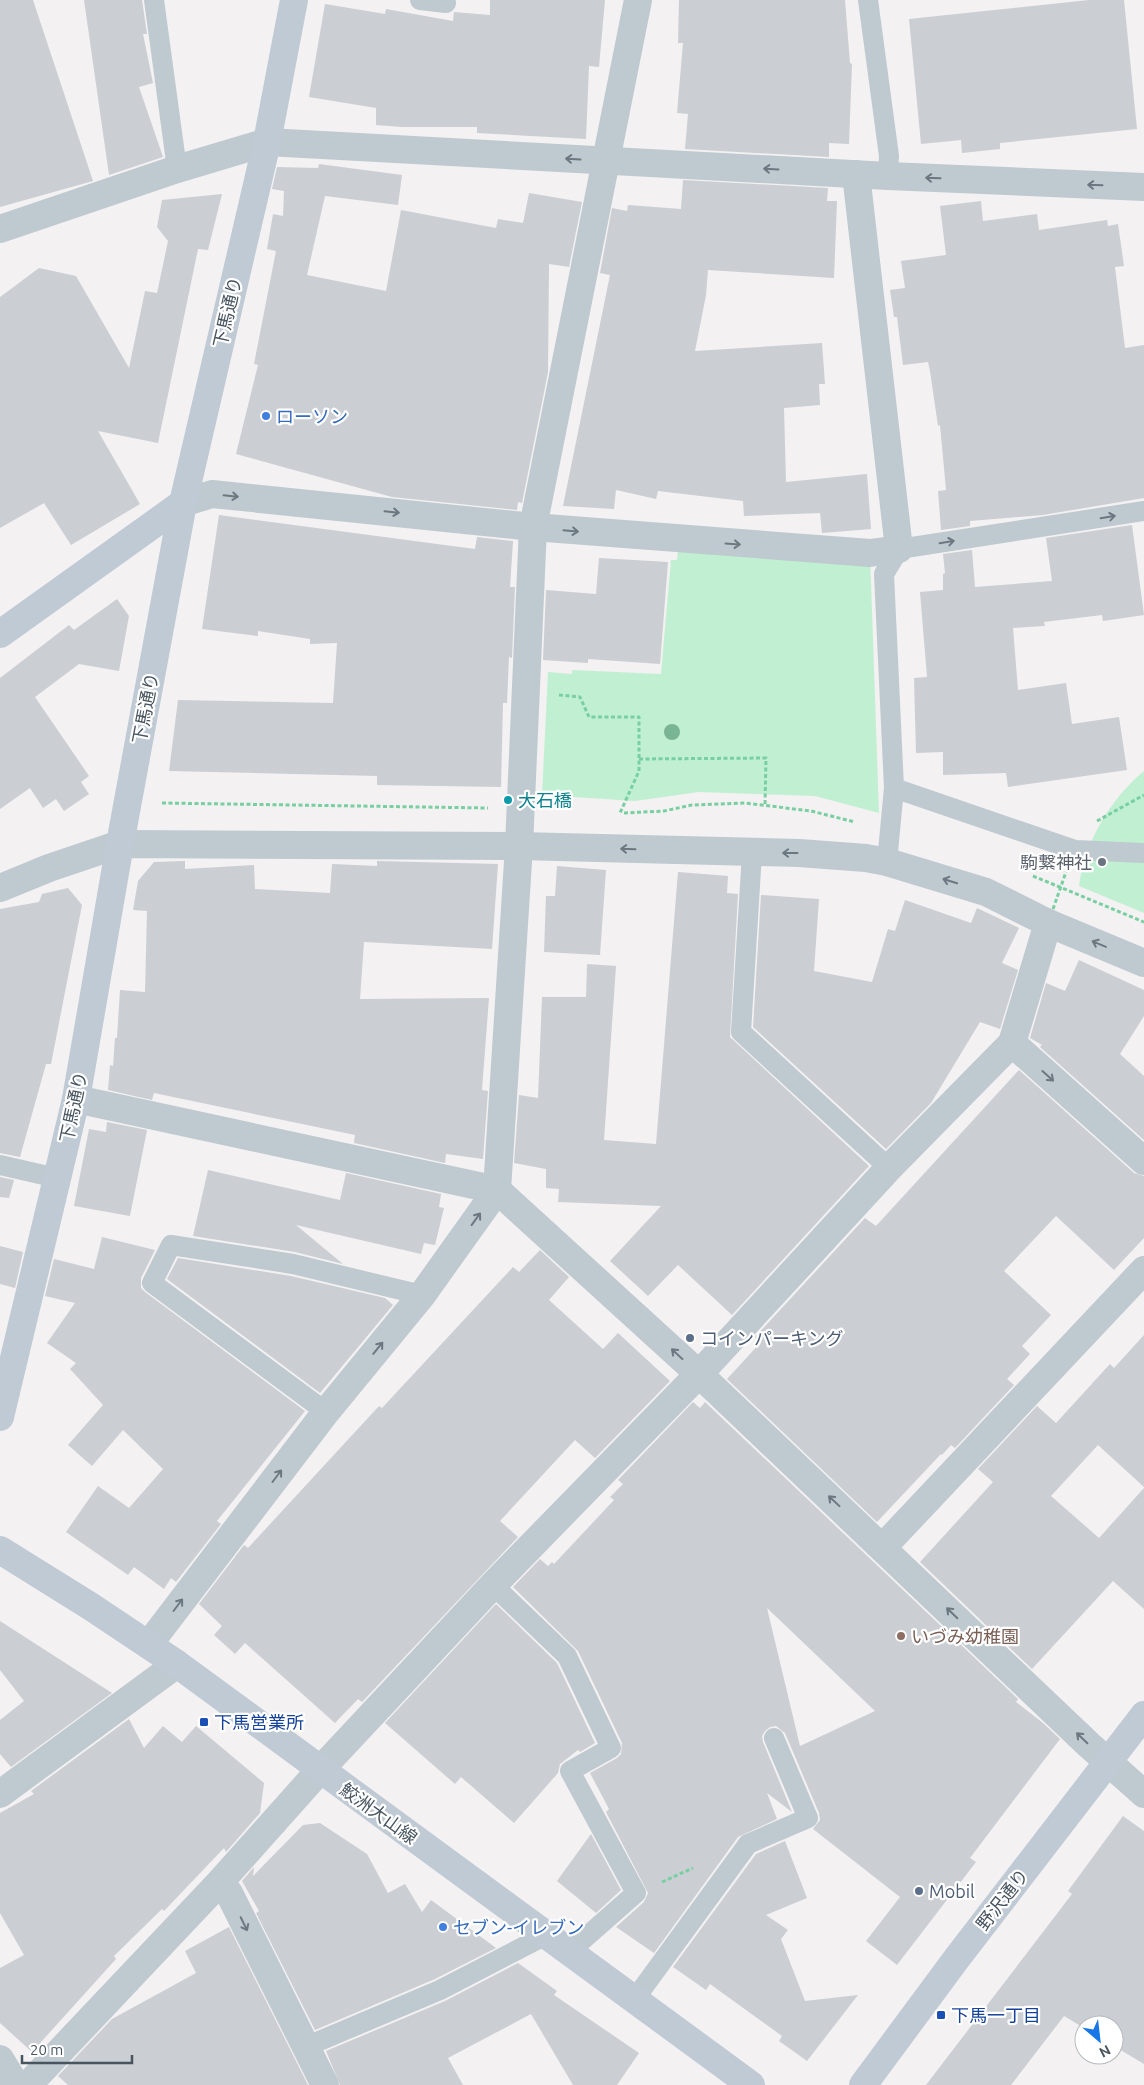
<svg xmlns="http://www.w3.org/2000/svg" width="1144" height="2085" viewBox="0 0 1144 2085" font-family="Ubuntu,'Noto Sans JP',sans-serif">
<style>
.green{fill:#c0f0d1}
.building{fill:#cbced3;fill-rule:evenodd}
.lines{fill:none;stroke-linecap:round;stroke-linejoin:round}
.path{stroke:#77cfa2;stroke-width:3;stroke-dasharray:4 2.5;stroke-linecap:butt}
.lane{stroke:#bfc9d0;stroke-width:20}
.street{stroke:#bfc9d0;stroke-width:28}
.secondary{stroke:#bfcad5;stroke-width:28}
.path-bridge{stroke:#77cfa2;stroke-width:3;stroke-dasharray:4 2.5;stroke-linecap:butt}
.tree{fill:#79b495}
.oneway{stroke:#6c7881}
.shop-dot{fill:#3f7fe0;stroke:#fff;stroke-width:2}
.culture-dot{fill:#0f9aa8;stroke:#fff;stroke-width:2}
.worship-dot{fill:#6b7280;stroke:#fff;stroke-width:2}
.service-dot{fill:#5c6f8a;stroke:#fff;stroke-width:2}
.education-dot{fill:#8d6e63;stroke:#fff;stroke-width:2}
.transit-dot{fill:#1a4fb4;stroke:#fff;stroke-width:2}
.labels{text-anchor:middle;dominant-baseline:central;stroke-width:4.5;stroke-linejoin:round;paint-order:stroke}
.street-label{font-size:18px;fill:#48555f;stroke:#fff}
.shop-label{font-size:18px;fill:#366cbe;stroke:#fff;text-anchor:start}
.culture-label{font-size:18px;fill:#0d838f;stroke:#fff;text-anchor:start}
.worship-label{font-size:18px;fill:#5b616d;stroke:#fff;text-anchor:end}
.service-label{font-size:18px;fill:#4e5e75;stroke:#fff;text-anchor:start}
.education-label{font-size:18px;fill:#785e54;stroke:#fff;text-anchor:start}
.transit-label{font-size:18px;fill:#164399;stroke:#fff;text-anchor:start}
</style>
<rect width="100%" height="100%" fill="#f3f1f1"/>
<!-- green -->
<g class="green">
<path d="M679,540l191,13 9,260 -64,-17 -116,-4 -64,9 -93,-6 6,-123 24,2v-4l89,4 10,-114h6z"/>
<path d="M1144,771v142l-65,-27c5,-43 32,-88 65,-115z"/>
</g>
<!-- building -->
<g class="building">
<path d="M0,0h33l60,181 -93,26z"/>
<path d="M84,0h58l5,34h-4l10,49 -14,4 24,70 -54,18z"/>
<path d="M490,0h115l-6,67 -10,-1 -3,73 -109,-6v-6h-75l-26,-2v-17l-67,-11 16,-93 60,10 1,-5 67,12 1,-9 36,3z"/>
<path d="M679,0h166l5,63 2,1 -3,80 -20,-1v14l-144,-8 3,-35 -11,-1 6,-70h-5z"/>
<path d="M1089,0h35l13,129 -137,14v6l-38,4 -1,-13 -40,4 -12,-125z"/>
<path d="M319,164l83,11 -4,30 -73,-9 -18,79 79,16 15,-81 95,18 2,-9 25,4 6,-30 53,9 -13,65 -20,-3 -1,108 -26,131 -4,-1 -1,8 -125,-13 -156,-43 22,-89 -4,-1 22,-113 -9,-2 6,-35 10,2 1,-25 -12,-2 5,-22 41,1z"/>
<path d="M683,180l145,8 -1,13h10l-3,77 -126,-8 -2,25 -11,56 127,-8 3,41h-6l1,21 -36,3 2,74 81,-8 4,55 -49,4 -2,-20 -76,3 -1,-15 -85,-10 -2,8 -40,-9 -2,19 -51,-3 47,-231 -10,-2 12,-65 15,3 1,-6 53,4z"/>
<path d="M222,194l-14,56 -10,-1 -40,194 -60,-12 42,73 -69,41 -27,-42 -44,25v-231l39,-29 37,8 53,92 16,-77 12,2 11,-52 -11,-14 5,-27z"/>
<path d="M981,201l2,20 54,-7 2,16 68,-10 1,6 10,-2 6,42 -9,1 10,81 19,-3v153l-101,17 -73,6v5l-29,4 -3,-39 8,-1 -6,-65 -2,1 -8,-55 -2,-9 -25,3 -6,-48h-3l-4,-27 15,-2 -4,-27 45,-6 -6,-49z"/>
<path d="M219,515l256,34 2,-12 36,4 -3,46h5l-3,71 -3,-1 -2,46h-4l-2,84 -124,-2v-9l-208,-5 9,-71 155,3 4,-60 -27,1v-5l-52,-8v5l-56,-7z"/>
<path d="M1132,525l12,90 -41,6 -1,-6 -58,7 1,4 -32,2 5,62 48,-7 6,41 47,-7 8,53 -119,17 -2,-14 -63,2v-23l-27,1 -2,-75 13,-1 -7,-85 23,-2v-16l2,-1 -2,-19 29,-4 3,37 77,-6 -6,-43z"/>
<path d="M599,558l69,4 -8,102 -72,-5v4l-45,-3 3,-70 50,4z"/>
<path d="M117,599l12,17 -10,55 -40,-7 -44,33 54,79 -8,6 8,12 -25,17 -8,-12 -13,9 -13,-20 -30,21v-131l69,-53 5,5z"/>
<path d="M185,861v8l69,-4 1,24 75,4 2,-29 45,2v-5l121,3 -6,85 -128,-7 -4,57 129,-1 -7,92 6,1 -5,68 -37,-5 -1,9 -91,-20 1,-8 -201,-42 -2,7 -44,-10 2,-25 3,1 2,-28h2l3,-48 25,2 2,-81 -14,-1 5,-29 16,-19z"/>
<path d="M557,866l49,4 -6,85 -56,-3 2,-56h9z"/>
<path d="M678,872l50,4 -1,17 11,1 -8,143 139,129 -137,149 -54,-50 -30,31 -38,-35 51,-55 -103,-4 1,-13 -13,-1v-19l-32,-6 5,-68 19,3 4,-101h44l1,-33 29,2 -12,174 52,4z"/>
<path d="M68,888l14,17 -31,159h-5l-26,93 -20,-4v-244l39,-7 3,-8z"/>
<path d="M761,895l58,4 -5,72 58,11 16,-53 7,2 10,-31 66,23 6,-15 42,20 -17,35 16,7 -18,59 -20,-7 -49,81 -45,46 -133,-122z"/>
<path d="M1079,960l65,30v26l-24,38 24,22v64l-104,-93 2,-2 -12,-7 16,-55 19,8z"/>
<path d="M1019,1070l115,103 10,3v62l-30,32 -58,-54 -52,55 47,44 -29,31 8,8 -23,25 7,6 -59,63 -4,-3 -9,10 -1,-1 -64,68 -150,-143 34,-37 -6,-5 110,-119 11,8z"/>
<path d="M107,1122l40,8 -17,86 -56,-10 15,-77 17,3z"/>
<path d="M208,1170l132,30 6,-27 95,21 -2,13 5,1 -9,37 -11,-2 -3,11 -125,-29 47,39 -48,-12 -102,-16z"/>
<path d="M0,1177l14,3 -5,18 -9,-1z"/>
<path d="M102,1237l53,13 -14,28v10l4,4 160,119 -88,110 4,3 -45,58 -5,-4 -7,11 -30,-22 -6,8 -62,-43 32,-46 31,22 34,-39 -40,-39 -31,36 -24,-21 35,-40 -33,-36 6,-6 -29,-20 28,-40 -30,-7 9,-37 40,10z"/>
<path d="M0,1246l23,6 -8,36 -15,-4z"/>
<path d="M540,1250l29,27 -20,23 54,49 15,-16 52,48 -75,77 -20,-18 -75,81 18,16 -156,165 -4,-3 -23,24 -90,-80 -10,11 -21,-19 8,-9 -23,-22 45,-59 4,3 131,-142 3,2 131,-141 6,5z"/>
<path d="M178,1258l113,18 94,22 8,7 -73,88 -153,-114z"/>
<path d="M1144,1335v152l-46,-42 -47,51 48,42 45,-50v121l-31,-28 -81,88 -112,-107 73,-80 -15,-13 59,-63 19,17 54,-59 4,4z"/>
<path d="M693,1402l7,6 5,-6 313,297 -2,3 27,21 17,16 -90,119 6,4 -79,103 -31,-24 34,-44 -87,-68 7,-9 -1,-7 -34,-80 -9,-7 -6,1 -5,4 -3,5 1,6 29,70 -25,-19 10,26 -39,18 -84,116 -38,-26 28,-25 4,-9 -42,-81 3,-3 -19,-36 27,-15 4,-4 1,-11 -44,-92 -65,-64 27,-28 8,7 4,-4 2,2 60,-64 -4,-3 13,-13 -5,-4zM767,1608l108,103 -75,35z"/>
<path d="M496,1604l61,59 38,80 -15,9 -2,-2 -18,14 -2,9 -44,50 -53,-46 -6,7 -70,-61z"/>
<path d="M0,1621l112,72 -101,74 -11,-13v-34l24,-19 -24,-31z"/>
<path d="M129,1719l15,29 19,-22 19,16 14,-16 68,57 -4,30 -34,39 -2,-4 -60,63 -2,-2 -48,47 2,3 -84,93 -32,-29v-55l24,-13 -24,-42v-100l34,-19 -3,-3z"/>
<path d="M1123,1816l21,15v233l-30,-18v-21h-30v3l-20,-12 -53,69h-85l146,-191 -4,-3z"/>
<path d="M320,1823l47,31 21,39 17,-9 17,28 9,-12 65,48 -61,31 -120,51 -59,-117 3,-2 -17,-30 12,-14 -1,9 50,-51z"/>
<path d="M591,1834l30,56 -25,23 -39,-32z"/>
<path d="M785,1841l22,57 -41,17 22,15 -7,9 24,62 53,-6 -51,66 -28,-20 3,-5 -72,-52 -4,6 -33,-23 83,-113z"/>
<path d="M229,1927l79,158h-240l-10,-9 54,-57 84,-46 -11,-22z"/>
<path d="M518,1963l39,28 -3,4 85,58 -22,32h-44l-42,-71 -83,44 15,27h-123l-14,-34 119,-50z"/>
</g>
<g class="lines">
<!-- path -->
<g class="path">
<path d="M559,695l21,2 9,20h50v54l-19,42"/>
<path d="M639,759l127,-1 -1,47"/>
<path d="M162,803l326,5"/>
<path d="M624,813l40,-2 28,-6 53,-2 66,8 44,11"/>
<path d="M1097,821l47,-26"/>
<path d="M1033,876l111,46"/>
<path d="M662,1882l31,-14"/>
</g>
<!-- lane -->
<g class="lane">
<path d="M154,0l23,169"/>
<path d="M420,0l26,3"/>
<path d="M868,0l21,156 -1,20"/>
<path d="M894,788l181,62 69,3"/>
<path d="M752,853l-11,179 148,136"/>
<path d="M887,862l7,-74 -10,-214 15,-25 245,-38"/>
<path d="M0,1165l57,13"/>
<path d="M326,1412l-174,-129 19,-38 122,19 129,31"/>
<path d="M493,1585l74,71 44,92 -41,23 66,122 -67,59"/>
<path d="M634,2000l114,-156 60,-26 -34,-80"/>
<path d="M305,2047l135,-57 106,-55"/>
</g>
<!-- street -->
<g class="street">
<path d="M0,229l177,-60 90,-27 621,34 256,11"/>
<path d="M183,503l29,-9 321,33 337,26 29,-4 -43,-375"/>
<path d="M0,888l49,-20 71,-24 399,2 280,7 67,5 21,4 99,30 62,31 96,40"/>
<path d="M1012,1043l132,118"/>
<path d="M76,1099l421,91 202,184 390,371 55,49"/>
<path d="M883,1547l261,-277"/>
<path d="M149,1644l177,-232 96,-117 75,-105 22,-344 14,-319 105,-527"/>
<path d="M0,1794l177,-130"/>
<path d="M220,1882l9,11 96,192"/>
<path d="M0,2059l16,26"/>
<path d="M28,2085l192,-203 100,-112 173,-185 206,-211 190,-206 123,-125 36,-120"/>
</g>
<!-- secondary -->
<g class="secondary">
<path d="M0,634l183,-131"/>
<path d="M0,1417l76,-318 44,-255 63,-341 84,-361 27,-142"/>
<path d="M0,1550l90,56 87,58 574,421"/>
<path d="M863,2085l94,-127 187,-243"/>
</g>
<!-- path-bridge -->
<path class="path-bridge" d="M1053,909l13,-37"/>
</g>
<!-- trees -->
<circle class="tree" cx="672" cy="732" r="8"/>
<!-- one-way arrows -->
<defs><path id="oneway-shaft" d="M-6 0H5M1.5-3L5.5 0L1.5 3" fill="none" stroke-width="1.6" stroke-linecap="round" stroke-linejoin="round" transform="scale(1.25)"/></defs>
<g class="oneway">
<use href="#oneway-shaft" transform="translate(573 159) rotate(-177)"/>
<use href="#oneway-shaft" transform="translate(771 169) rotate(-177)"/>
<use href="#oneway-shaft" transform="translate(933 178) rotate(-178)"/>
<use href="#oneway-shaft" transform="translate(1095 185) rotate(-178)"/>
<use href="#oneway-shaft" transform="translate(231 496) rotate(6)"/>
<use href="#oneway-shaft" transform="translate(392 512) rotate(6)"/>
<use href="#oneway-shaft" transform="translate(1108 517) rotate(-9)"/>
<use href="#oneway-shaft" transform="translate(571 531) rotate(5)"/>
<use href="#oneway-shaft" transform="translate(947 542) rotate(-9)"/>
<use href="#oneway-shaft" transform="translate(733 544) rotate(4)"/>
<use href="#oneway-shaft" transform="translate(628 849) rotate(-178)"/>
<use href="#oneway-shaft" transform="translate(790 853) rotate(-180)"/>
<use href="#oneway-shaft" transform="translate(950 881) rotate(-163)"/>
<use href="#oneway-shaft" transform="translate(1099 944) rotate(-157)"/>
<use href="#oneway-shaft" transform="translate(1048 1076) rotate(42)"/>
<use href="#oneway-shaft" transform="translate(476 1219) rotate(-54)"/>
<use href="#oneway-shaft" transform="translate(378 1348) rotate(-51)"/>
<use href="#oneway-shaft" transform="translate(677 1354) rotate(-137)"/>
<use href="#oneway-shaft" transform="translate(277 1476) rotate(-53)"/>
<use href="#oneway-shaft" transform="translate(834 1501) rotate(-137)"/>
<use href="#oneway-shaft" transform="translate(178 1605) rotate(-53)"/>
<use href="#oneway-shaft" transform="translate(952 1613) rotate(-136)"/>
<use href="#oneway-shaft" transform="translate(1082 1738) rotate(-136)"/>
<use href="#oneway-shaft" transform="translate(244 1924) rotate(64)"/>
</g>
<!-- markers -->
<g class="shop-dot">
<circle cx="266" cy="416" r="5"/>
<circle cx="443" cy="1927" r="5"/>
</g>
<circle class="culture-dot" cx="508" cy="800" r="5"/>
<circle class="worship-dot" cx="1102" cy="862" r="5"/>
<g class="service-dot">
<circle cx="690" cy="1338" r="5"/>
<circle cx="919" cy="1891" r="5"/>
</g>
<circle class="education-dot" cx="901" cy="1636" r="5"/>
<g class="transit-dot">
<rect x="199" y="1717" width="10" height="10" rx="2.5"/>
<rect x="936" y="2010" width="10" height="10" rx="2.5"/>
</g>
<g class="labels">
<!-- street labels -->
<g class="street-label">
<text transform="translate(227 312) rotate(-77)">下馬通り</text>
<text transform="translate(145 708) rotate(-79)">下馬通り</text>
<text transform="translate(73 1107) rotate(-78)">下馬通り</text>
<text transform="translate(379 1813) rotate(36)">鮫洲大山線</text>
<text transform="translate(1002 1899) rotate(-52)">野沢通り</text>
</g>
<!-- shop labels -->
<g class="shop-label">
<text x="276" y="416">ローソン</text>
<text x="453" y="1927">セブン-イレブン</text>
</g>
<!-- culture labels -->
<g class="culture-label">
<text x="518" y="800">大石橋</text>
</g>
<!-- worship labels -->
<g class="worship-label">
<text x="1092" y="862">駒繋神社</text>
</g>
<!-- service labels -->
<g class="service-label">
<text x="700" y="1338">コインパーキング</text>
<text x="929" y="1891">Mobil</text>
</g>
<!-- education labels -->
<g class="education-label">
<text x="911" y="1636">いづみ幼稚園</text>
</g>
<!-- transit labels -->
<g class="transit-label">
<text x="214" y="1722">下馬営業所</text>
<text x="951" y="2015">下馬一丁目</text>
</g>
</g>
<!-- north arrow -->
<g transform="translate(1099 2040) rotate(152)"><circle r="24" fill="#ffffff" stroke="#b6bbbf"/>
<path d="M0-4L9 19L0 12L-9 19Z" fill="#1777e7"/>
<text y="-8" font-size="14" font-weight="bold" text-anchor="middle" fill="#48555f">N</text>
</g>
<!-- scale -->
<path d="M22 2055v8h110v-8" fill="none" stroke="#48555f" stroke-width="2.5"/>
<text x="30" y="2055" font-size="15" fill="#48555f" stroke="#ffffff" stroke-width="4" paint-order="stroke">20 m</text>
</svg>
